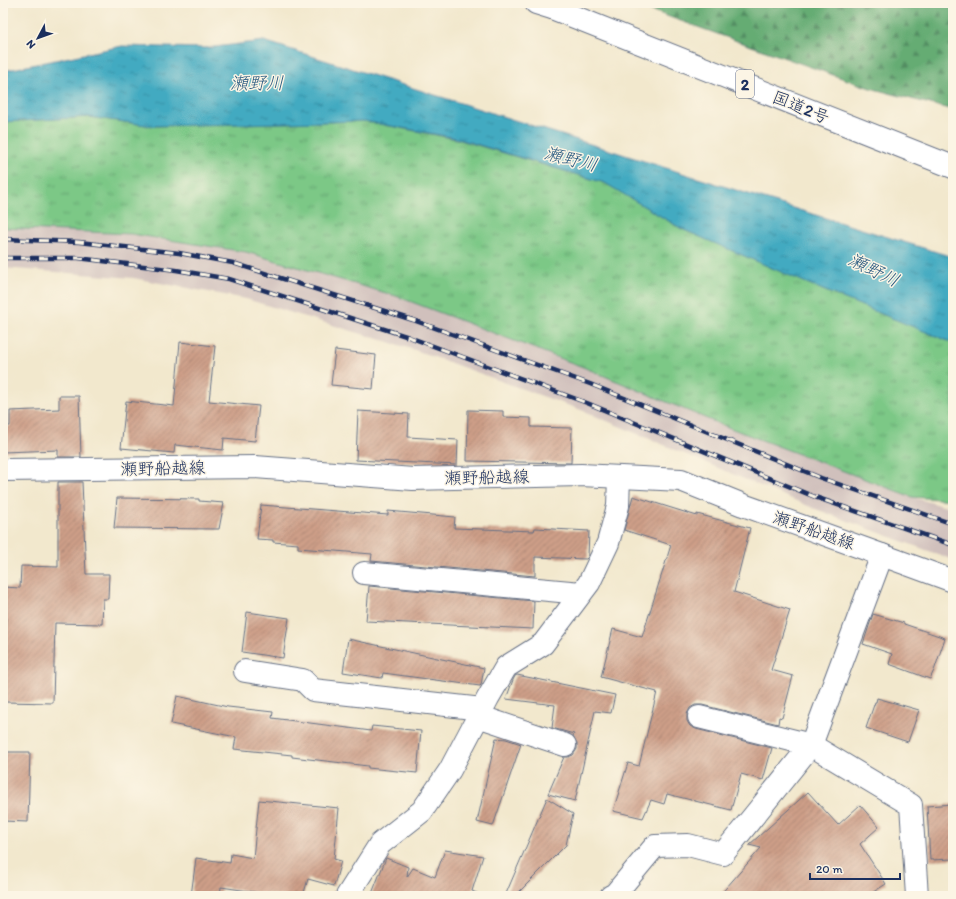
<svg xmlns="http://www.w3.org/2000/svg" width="956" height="899" viewBox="0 0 956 899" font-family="Itim,'Klee One',sans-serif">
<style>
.railway{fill:#d0c0bc}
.grass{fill:url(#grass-tufts);stroke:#4c7c72}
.forest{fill:url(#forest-firs);stroke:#406e68}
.water{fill:url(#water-ripples);stroke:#2e6c90}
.building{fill:url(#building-hatch)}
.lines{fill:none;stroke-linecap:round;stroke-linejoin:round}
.street-casing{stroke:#667085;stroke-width:24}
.secondary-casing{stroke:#667085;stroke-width:24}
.highway-casing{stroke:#667085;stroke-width:24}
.street{stroke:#fff;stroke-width:22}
.secondary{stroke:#fff;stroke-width:22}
.highway{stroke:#fff;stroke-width:22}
.rail-casing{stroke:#1b2f5e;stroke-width:4.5}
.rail{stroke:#fcf5e5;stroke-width:3;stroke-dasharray:9;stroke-linecap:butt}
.labels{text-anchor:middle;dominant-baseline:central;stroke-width:3;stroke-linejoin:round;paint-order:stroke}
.shield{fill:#fcf5e5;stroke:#5e6a86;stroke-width:1}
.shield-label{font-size:16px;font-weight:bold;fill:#1b2f5e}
.street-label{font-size:17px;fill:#1b2f5e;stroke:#fcf5e5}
.water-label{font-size:18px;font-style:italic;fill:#295a81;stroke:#fcf5e5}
</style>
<defs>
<pattern id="grass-tufts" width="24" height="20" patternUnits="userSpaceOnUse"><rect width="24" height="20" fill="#7cc886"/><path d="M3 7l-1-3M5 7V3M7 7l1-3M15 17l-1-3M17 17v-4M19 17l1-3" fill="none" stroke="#65a371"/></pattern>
<pattern id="forest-firs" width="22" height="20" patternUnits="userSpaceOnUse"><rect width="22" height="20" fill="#65ac73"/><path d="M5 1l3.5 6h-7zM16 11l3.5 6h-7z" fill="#528c62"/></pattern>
<pattern id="water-ripples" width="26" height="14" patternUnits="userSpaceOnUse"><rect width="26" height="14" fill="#42aac1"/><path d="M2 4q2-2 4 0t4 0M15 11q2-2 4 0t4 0" fill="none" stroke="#368ba0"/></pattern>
<pattern id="building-hatch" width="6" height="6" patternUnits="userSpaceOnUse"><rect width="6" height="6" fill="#ce9f88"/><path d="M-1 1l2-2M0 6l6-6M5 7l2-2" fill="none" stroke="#a68272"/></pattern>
</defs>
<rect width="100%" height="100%" fill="#fcf5e5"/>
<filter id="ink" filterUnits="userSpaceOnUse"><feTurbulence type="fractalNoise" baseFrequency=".025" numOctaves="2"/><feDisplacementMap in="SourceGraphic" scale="8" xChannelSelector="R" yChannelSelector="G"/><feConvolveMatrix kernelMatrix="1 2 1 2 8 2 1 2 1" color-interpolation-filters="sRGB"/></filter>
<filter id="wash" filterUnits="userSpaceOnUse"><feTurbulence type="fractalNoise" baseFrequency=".012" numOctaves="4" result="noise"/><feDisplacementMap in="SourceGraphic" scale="16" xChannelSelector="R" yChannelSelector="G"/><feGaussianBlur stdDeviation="0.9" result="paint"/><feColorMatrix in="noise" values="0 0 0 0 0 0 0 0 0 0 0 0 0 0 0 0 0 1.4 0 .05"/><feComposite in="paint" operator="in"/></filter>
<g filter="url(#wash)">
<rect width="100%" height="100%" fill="#f2e8cd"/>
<!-- railway -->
<path class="railway" d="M3,228l128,6 115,18 150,44 187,71 134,56 195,74 41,12v51l-140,-52 -232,-98 -166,-60 -169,-51 -113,-21 -130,-10z"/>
<!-- grass -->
<path class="grass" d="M89,117l64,9 211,-5 92,18 149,44 77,46 141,61 130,53v157l-41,-3 -195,-74 -134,-56 -187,-71 -150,-44 -115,-18 -128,-6v-106z"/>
<!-- forest -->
<path class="forest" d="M630,3h323v107l-83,-22z"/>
<!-- water -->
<path class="water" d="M264,41l532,168 157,48v86l-130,-53 -141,-61 -77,-46 -149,-45 -92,-17 -211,5 -64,-9 -86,5v-51l119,-25 84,2z"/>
<g id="blocks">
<!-- building -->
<g class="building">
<path d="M180,342l35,4 -6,55 50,5 -4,35 -31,-3 -1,12 -48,-5 -1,8 -53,-5 5,-47 48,5z"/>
<path d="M335,350l41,5 -3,34 -42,-4z"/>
<path d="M59,396h20l2,61h-23v-7l-55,2v-26h7v-15l49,-2z"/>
<path d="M468,410l35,1v6l28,1v9l41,1 -1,35 -104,-2z"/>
<path d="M358,411l51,3 -1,23 50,3 -1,25 -101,-5z"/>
<path d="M58,482h24l4,92h23l-1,25h-5l-1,25 -47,-1 -2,80 -49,-1 2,-88h-3v-27l17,1 1,-22 37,1z"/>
<path d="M633,496l64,20v-2l53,14 -16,64 56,18 -19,60 22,6 -11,42 -3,-1 -1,7 -76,-19h-7l-5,3 -3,6v7l3,5 6,3 76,19 -9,32 -22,-6 -10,36 -64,-16 -3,10 -13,-4 -8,18 -30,-7 15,-48 11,3 18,-74 -56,-15 12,-48 29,8 29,-92 -47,-15z"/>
<path d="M117,498l82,1v2l25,2 -5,26 -105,-1z"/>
<path d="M261,505l127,10v-4l67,6 -1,11 80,3 1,-3 54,3 -1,26 -2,2 -51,-2v19l-164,-15 1,-7 -74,-6v-4l-25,-2v-2l-16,-1z"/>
<path d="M369,586l165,15 -1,28 -167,-8z"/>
<path d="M247,612l42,6 -6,40 -41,-6z"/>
<path d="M873,614l31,9v1l41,14 -10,30 -5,11 -41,-15 3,-10 -29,-10z"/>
<path d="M348,639l136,29 -3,17 -1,1 -97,-13 -1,5 -39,-6z"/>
<path d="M517,675l98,20 -4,18 -16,-2 -20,90 -27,-7 16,-37h4l5,-2 4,-6v-6l-4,-7 1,-2 -22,-6 3,-23 -49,-6 7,-19 2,-4z"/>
<path d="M177,696l51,11 45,5 -1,6 99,13 1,-5 49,5 -4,42 -49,-5v-2l-76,-9v-2l-58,-6 2,-12 -65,-13z"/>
<path d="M877,698l42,12 -11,32 -42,-14 9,-26h1z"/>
<path d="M496,738l10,1 15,5 -28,82 -16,-4z"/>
<path d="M3,752h27l-2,70 -25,-1z"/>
<path d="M808,792l30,33 22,-20 19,22 -19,17 26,40 -19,12h-148l42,-48 -12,-3z"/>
<path d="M547,798l26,16 -7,31 -51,51h-10z"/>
<path d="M259,800l80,8 -5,51 7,2 -7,25 -26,-7 -5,17h-21l-61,-9 -1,9h-29l5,-38 34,5 1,-9 22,4z"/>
<path d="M953,804v55l-23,1 -3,-54z"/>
<path d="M445,850l38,6 -11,35 7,3v2h-108l15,-38 22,9 -1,10 6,-9 22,9z"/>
</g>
</g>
</g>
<g filter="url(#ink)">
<use href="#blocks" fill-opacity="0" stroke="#667085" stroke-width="1"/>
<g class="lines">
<defs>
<g id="street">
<path d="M364,573l217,20"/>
<path d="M245,671l58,9 10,10 169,19"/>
<path d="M478,716l87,29"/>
<path d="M699,717l112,28 100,60 6,91"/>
<path d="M347,896l33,-52 42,-33 28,-41 38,-72 18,-31 37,-23 46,-61 19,-40 10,-37 1,-29"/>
<path d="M611,896l4,-2 40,-48 33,-1 35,9 88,-109 71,-190"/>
</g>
<path id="secondary" d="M3,470l252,-3 158,12 168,-4 100,5 62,25 139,50 71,26"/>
<path id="highway" d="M536,3l16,5 401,159"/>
</defs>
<!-- street casing -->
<use href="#street" class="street-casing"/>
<!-- secondary casing -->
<use href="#secondary" class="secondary-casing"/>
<!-- highway casing -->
<use href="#highway" class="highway-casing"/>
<!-- street -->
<use href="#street" class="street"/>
<!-- secondary -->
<use href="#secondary" class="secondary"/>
<!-- highway -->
<use href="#highway" class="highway"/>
<defs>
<g id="rail">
<path d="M3,239l76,3 100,11 54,10 180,57 177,64 231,94 132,46"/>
<path d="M3,258h75l98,12 53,9 180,58 178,66 228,94 138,48"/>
</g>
</defs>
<!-- rail casing -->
<use href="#rail" class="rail-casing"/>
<!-- rail -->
<use href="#rail" class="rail"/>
</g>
</g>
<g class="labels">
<!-- shield labels -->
<rect class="shield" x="736" y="70" width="18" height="28" rx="3"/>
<g class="shield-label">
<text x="745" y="84">2</text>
</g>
<!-- street labels -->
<g class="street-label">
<text transform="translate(801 107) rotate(22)">国道2号</text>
<text transform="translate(163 468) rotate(-1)">瀬野船越線</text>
<text transform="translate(487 477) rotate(-1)">瀬野船越線</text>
<text transform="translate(814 530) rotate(19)">瀬野船越線</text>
</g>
<!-- water labels -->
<g class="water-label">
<text x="257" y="83">瀬野川</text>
<text transform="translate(571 159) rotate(14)">瀬野川</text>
<text transform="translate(874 270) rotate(26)">瀬野川</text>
</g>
</g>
<!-- margin -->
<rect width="956" height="899" fill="none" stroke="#fcf5e5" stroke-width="16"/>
<!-- north arrow -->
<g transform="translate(38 38) rotate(229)" stroke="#fcf5e5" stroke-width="3" paint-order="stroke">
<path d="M0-3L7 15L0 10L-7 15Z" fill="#1b2f5e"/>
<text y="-6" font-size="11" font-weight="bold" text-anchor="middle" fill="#1b2f5e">N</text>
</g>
<!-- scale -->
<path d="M810 873v6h90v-6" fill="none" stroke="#1b2f5e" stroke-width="2"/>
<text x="816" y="873" font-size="12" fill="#1b2f5e" stroke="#fcf5e5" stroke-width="3" paint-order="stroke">20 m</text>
</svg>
